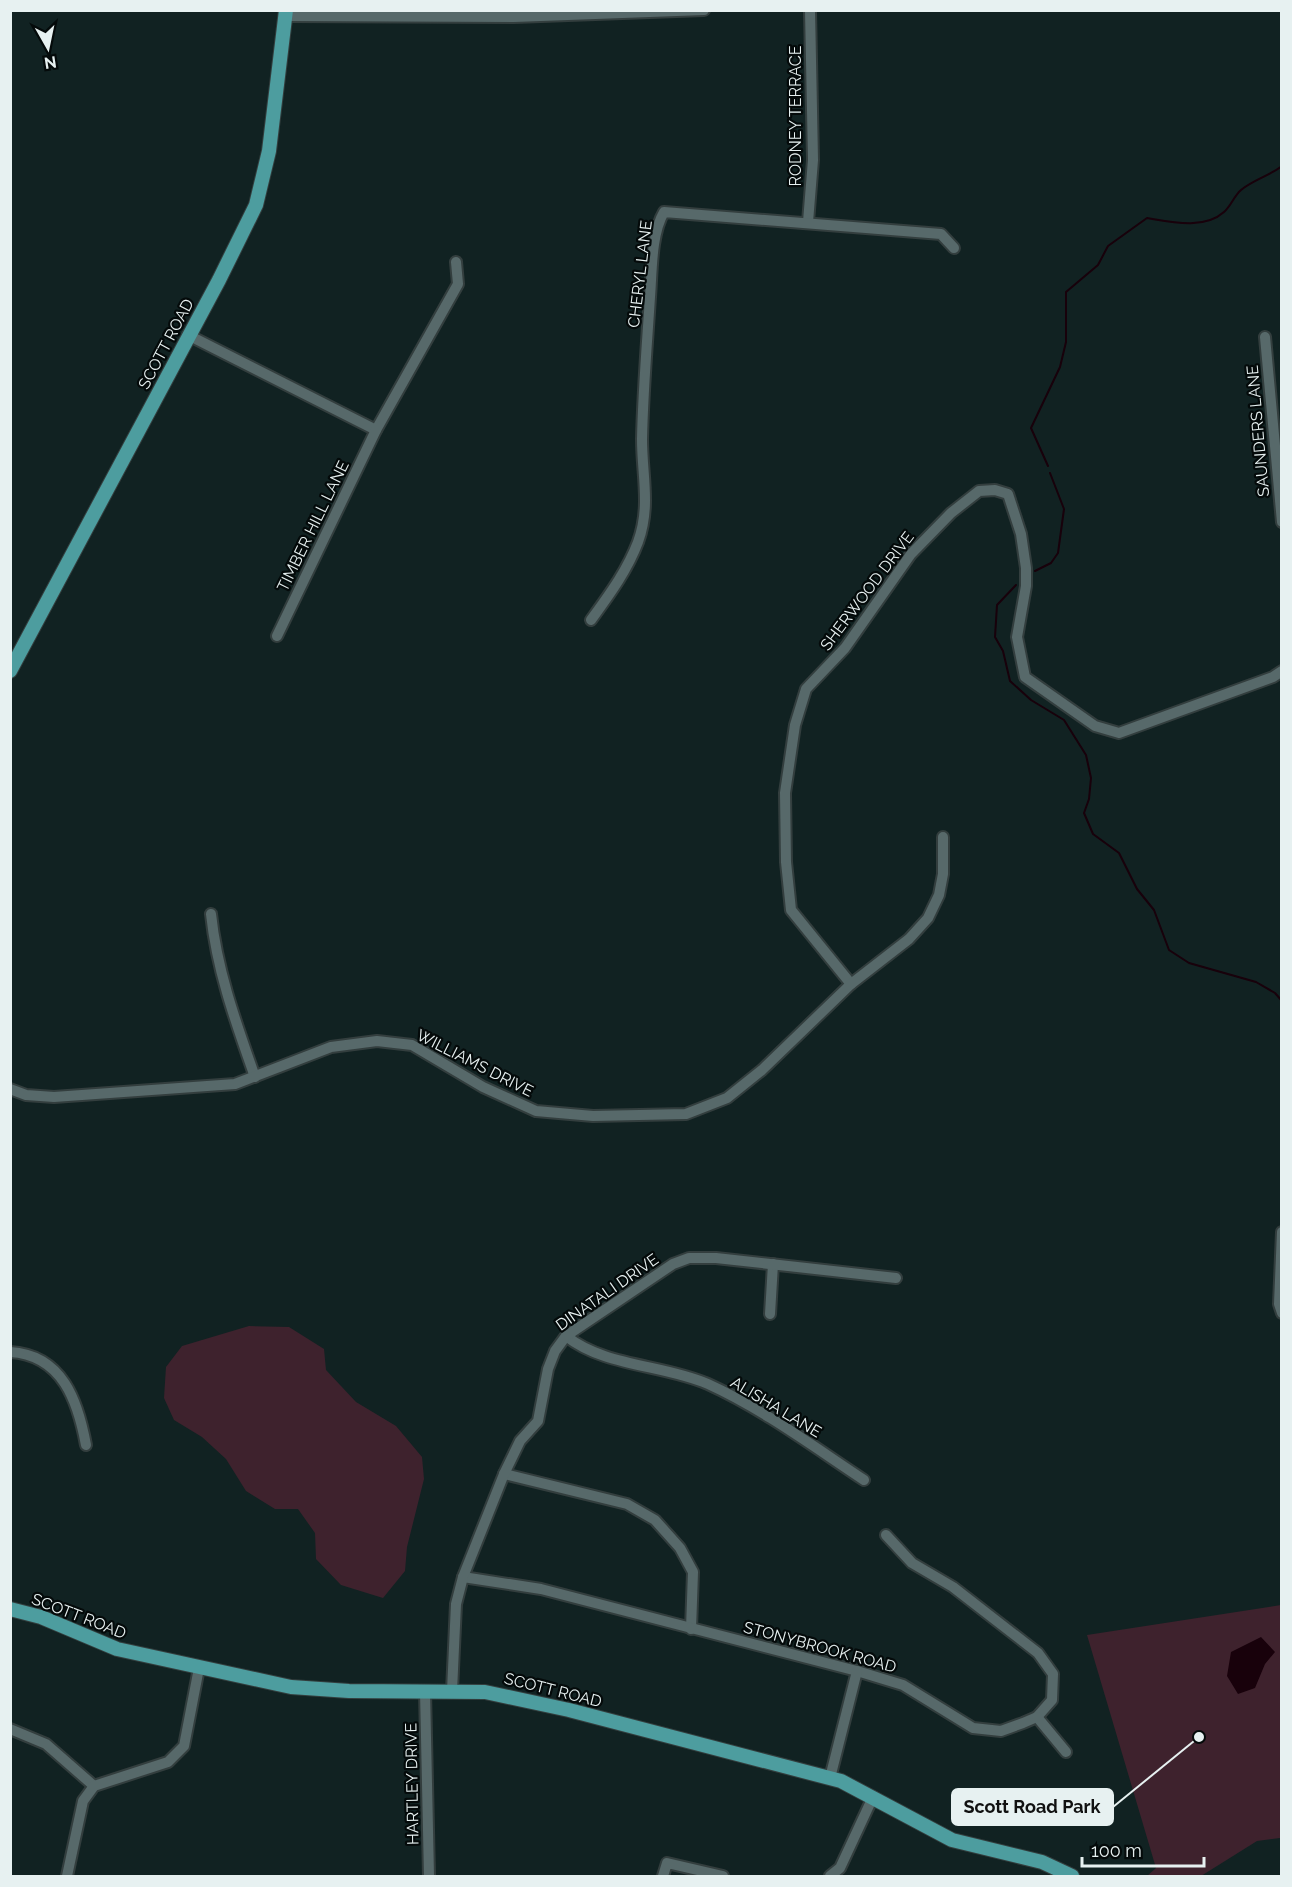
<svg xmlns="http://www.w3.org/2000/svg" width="1292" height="1887" viewBox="0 0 1292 1887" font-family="Raleway,sans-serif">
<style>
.green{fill:#3e222d}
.water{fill:#18010b}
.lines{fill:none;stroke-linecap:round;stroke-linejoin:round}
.stream{stroke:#18010b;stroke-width:2}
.minor-casing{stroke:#333e3e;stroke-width:14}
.major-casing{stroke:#333e3e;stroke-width:16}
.minor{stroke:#57696a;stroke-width:10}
.major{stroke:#4d9d9f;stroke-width:14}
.labels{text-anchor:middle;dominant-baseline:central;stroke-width:4.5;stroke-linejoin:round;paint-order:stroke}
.street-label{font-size:16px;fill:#e7f1f1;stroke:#040a0a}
.leader{fill:none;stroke:#e7f1f1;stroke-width:2}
.callout-dot{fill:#e7f1f1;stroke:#040a0a;stroke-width:2}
.callout{fill:#e7f1f1;stroke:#e7f1f1;stroke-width:2}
.callout-label{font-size:18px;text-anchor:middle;font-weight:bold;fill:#111}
</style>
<rect width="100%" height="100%" fill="#122"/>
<!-- green -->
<g class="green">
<path d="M249,1326l40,1 35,22 2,21 30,32 40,24 26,31 2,22 -17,68 -2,24 -22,27 -42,-13 -25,-26 -1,-26 -17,-24h-23l-29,-18 -20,-32 -24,-22 -28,-17 -10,-22 2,-31 16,-21z"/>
<path d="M1281,1605v237l-1,-4 -23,3 -56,35h-54l9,-8 -69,-233z"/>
</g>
<!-- water -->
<path class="water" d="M1261,1637l14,15 -10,12 -10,24 -17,6 -11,-18 4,-24z"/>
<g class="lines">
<!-- stream -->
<g class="stream">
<path d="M1048,466l-17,-38 29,-61 6,-25v-50l32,-27 10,-19 39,-28c24,4 57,12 77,-6 7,-6 10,-16 17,-22 12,-10 28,-14 41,-24"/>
<path d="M1035,571l16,-8 7,-10 6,-44 -14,-36"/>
<path d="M1016,585l-19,20 -2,32 8,14 7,30 21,19 33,20 22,35 5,23 -2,21 -5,14 9,21 26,19 18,36 17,21 15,40 20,13 67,19 19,11 7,8"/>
</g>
<defs>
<g id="minor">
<path d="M285,16l229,1 190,-7"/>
<path d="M808,222l5,-62 -3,-150"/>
<path d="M188,335l188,95"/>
<path d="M1265,337l17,185"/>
<path d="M591,620c18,-25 36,-49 47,-78 13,-36 4,-66 4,-103 1,-48 5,-95 8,-142 2,-25 1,-63 14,-85l277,22 13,14"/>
<path d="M277,636l99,-206 82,-146 -2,-22"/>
<path d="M211,914c6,57 25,109 44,163"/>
<path d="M851,984l-60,-74 -5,-48 -1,-69 10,-68 11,-36 39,-41 66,-94 40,-41 28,-22 16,-1 13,4 13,40 5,34v18l-9,51 8,40 70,49 24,7 154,-56 9,-6"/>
<path d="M10,1089l16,6 28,2 181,-13 96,-37 46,-6 35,4 71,42 53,24 57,5 93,-2 41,-16 35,-28 89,-86 58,-45 19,-21 11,-23 4,-21v-37"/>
<path d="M1282,1232l-3,72 3,9"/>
<path d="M770,1314l3,-50"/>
<path d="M566,1336c39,31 96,28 142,48 55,25 106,63 156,96"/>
<path d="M10,1352c53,3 68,50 76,93"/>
<path d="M504,1474l123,30 28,16 25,28 13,24 -2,57"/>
<path d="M463,1577l78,12 316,82 46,14 70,43 28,3 22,-8 14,-6 15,-17 1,-26 -15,-21 -85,-66 -41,-24 -26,-28"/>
<path d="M425,1691l4,185"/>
<path d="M452,1691l4,-87 7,-27 41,-103 16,-33 18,-20 10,-52 7,-18 11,-15 107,-72 16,-6h27l180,20"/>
<path d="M1037,1717l29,35"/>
<path d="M10,1729l36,15 48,42"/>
<path d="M830,1778l27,-107"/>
<path d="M67,1876l16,-75 11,-15 74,-24 16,-16 15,-78"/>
<path d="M663,1876l4,-13 56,13"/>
<path d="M830,1876l10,-8 33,-71"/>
</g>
<g id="major">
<path d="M10,671l209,-391 37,-75 13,-54 17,-141"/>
<path d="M10,1609l31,8 76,32 174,38 58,4 136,1 84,18 272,71 111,59 90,22 30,14"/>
</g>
</defs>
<!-- minor casing -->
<use href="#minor" class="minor-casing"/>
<!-- major casing -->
<use href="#major" class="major-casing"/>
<!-- minor -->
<use href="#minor" class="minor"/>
<!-- major -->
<use href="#major" class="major"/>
</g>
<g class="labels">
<!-- street labels -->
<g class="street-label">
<text transform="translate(795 116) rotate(-90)">RODNEY TERRACE</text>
<text transform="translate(640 274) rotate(-83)">CHERYL LANE</text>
<text transform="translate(166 344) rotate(-62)">SCOTT ROAD</text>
<text transform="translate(1258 431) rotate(-95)">SAUNDERS LANE</text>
<text transform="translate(313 526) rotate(-64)">TIMBER HILL LANE</text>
<text transform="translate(867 591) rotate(-53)">SHERWOOD DRIVE</text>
<text transform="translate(475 1063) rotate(27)">WILLIAMS DRIVE</text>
<text transform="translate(607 1292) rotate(-35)">DINATALI DRIVE</text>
<text transform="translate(776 1407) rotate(31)">ALISHA LANE</text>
<text transform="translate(79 1616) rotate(21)">SCOTT ROAD</text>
<text transform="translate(820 1647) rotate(15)">STONYBROOK ROAD</text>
<text transform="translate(553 1690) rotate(14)">SCOTT ROAD</text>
<text transform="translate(412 1784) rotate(-91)">HARTLEY DRIVE</text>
</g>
</g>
<!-- callouts -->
<path class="leader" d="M1199 1737L1113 1807"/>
<circle class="callout-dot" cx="1199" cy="1737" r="6"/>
<rect class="callout" x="952" y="1789" width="161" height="36" rx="6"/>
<g class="callout-label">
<text x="1032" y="1813">Scott Road Park</text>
</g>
<!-- border -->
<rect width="1292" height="1887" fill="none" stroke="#e7f1f1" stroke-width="24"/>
<!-- north arrow -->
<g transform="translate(48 48) rotate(171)" stroke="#040a0a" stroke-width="4.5" paint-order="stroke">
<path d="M0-4.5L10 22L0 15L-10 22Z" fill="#e7f1f1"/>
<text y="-9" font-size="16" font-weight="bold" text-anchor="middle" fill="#e7f1f1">N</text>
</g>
<!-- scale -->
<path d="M1082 1857v9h122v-9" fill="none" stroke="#e7f1f1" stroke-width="3"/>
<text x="1091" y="1857" font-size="18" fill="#e7f1f1" stroke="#040a0a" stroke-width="4.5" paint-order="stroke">100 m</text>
</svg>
